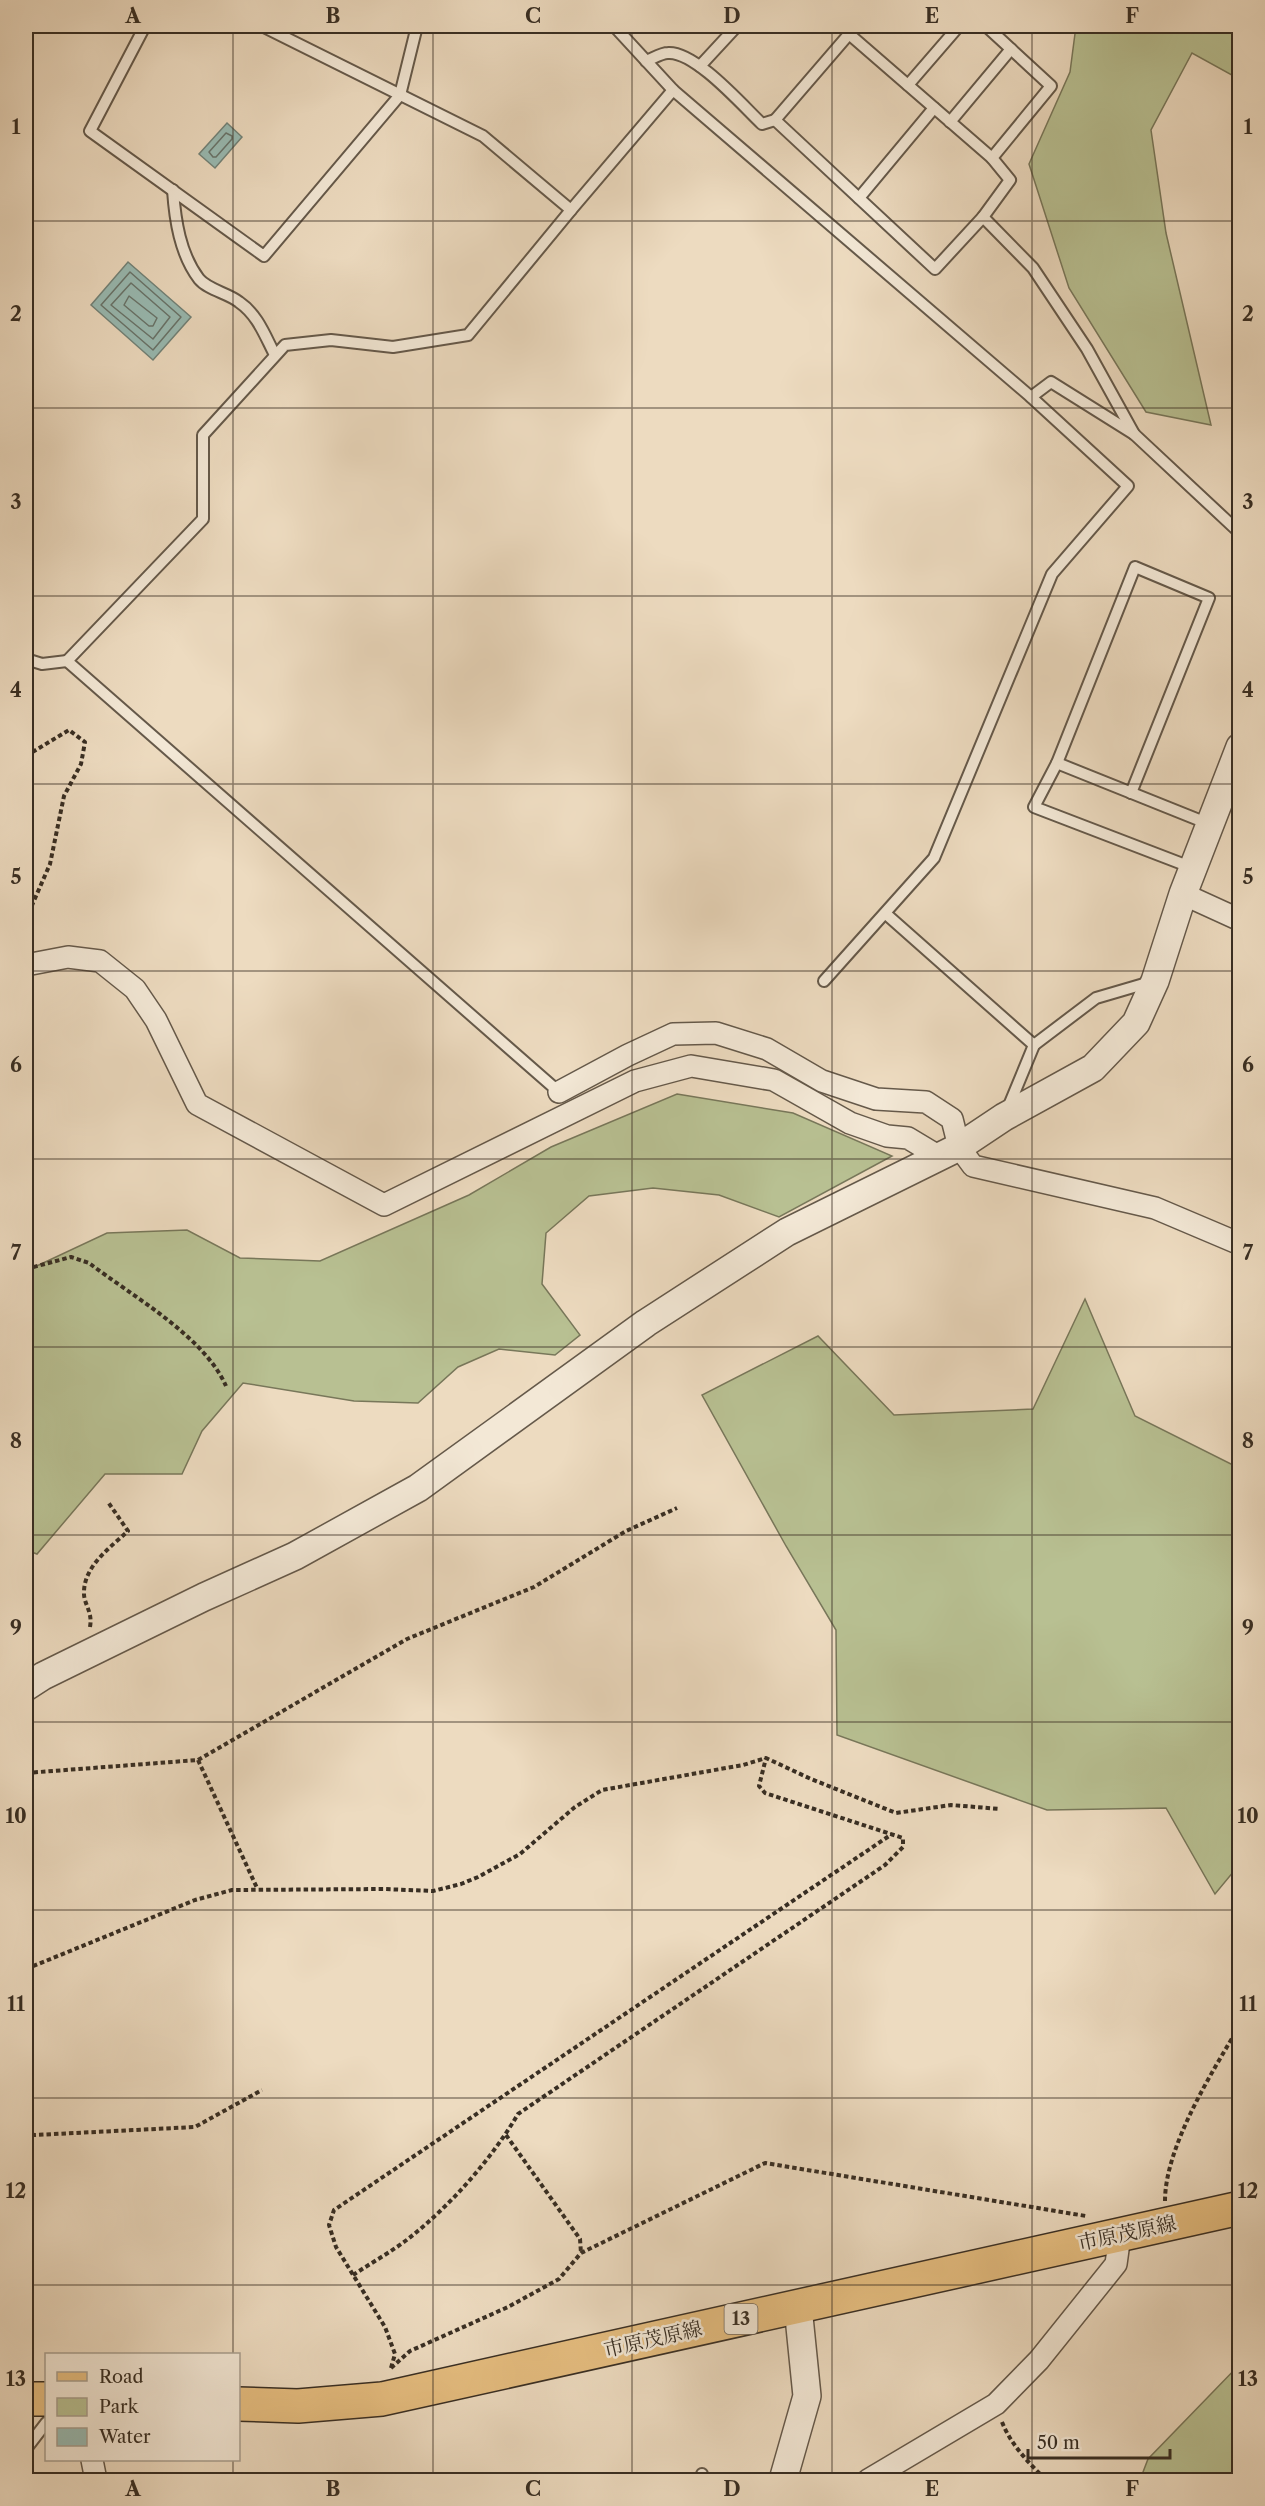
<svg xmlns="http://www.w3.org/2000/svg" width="1265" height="2506" viewBox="0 0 1265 2506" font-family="'Libre Caslon Text','Noto Serif JP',serif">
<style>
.green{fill:#b8c092;stroke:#78775a;stroke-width:1.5}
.water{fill:#99bbb3;stroke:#728379;stroke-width:1.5}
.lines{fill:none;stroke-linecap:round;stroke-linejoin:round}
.shore{stroke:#68746b;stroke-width:1.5}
.service-casing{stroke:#65594a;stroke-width:14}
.minor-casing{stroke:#65594a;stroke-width:24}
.tertiary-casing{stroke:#65594a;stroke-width:30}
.primary-casing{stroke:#382e23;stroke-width:36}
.path{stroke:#382e23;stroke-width:4;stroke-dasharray:4.5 3;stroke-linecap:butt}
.service{stroke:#f3e8d6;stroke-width:10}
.minor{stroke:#f3e8d6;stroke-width:21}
.tertiary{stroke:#f3e8d6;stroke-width:27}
.primary{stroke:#e6be80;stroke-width:33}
.grid{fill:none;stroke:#382e23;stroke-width:1.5;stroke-opacity:0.55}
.labels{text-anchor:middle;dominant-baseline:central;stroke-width:5;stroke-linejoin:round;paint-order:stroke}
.shield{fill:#f3e8d6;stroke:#706659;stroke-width:1.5}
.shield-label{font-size:18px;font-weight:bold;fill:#382e23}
.street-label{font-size:20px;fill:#382e23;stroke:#f3e8d6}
.neatline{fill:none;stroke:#382e23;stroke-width:2}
.grid-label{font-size:20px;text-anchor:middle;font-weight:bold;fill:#382e23}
</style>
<rect width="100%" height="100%" fill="#eddbc0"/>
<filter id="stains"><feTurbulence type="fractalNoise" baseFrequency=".00333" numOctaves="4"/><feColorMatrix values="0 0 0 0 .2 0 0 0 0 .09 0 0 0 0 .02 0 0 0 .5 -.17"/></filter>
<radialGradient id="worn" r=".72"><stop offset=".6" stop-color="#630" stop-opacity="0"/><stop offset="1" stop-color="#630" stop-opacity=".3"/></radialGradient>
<!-- green -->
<g class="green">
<path d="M1076,26h163v53l-47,-26 -41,77 15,103 45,192 -65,-13 -77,-124 -40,-124 41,-92z"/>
<path d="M677,1094l116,19 99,43 -113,61 -60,-22 -66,-7 -64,8 -43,37 -4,51 38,51 -25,20 -56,-6 -41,18 -40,36 -64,-2 -111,-18 -41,48 -20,43h-77l-68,80 -11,-4v-279l81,-38 80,-3 53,28 80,3 149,-66 82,-48z"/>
<path d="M1085,1299l50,117 104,52v397l-24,29 -49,-86 -119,2 -210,-75 -1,-105 -50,-84 -84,-151 116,-59 76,79 139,-6z"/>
<path d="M1239,2365v115h-99l8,-21z"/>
</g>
<!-- water -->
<g class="water">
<path d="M227,123l15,14 -27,31 -16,-14z"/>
<path d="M128,262l63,55 -38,43 -62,-55z"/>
</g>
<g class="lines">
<!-- shore -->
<g class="shore">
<path d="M226,133l6,3v3l-16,18h-3l-4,-5z"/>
<path d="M130,272l51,45 -28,33 -52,-45z"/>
<path d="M131,283l39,34 -17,22 -42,-34z"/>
<path d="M129,296l28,22 -4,8h-4l-25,-21z"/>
</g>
<defs>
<g id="service">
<path d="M145,26l-55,105 174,125 136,-161 17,-69"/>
<path d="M262,26l221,110 88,74 102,-120 358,307 97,89 -76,88 -118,284 -110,123"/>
<path d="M614,26l59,64"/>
<path d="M856,26l-81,94 160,149 48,-52 50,51 54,81 47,85"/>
<path d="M849,34l143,124"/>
<path d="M646,61c6,-2 15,-8 22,-8 27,-2 74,52 94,71l13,-4"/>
<path d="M700,66l37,-40"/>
<path d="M908,85l51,-59"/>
<path d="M950,122l61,-73"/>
<path d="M173,190c2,30 7,64 26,89 9,11 29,14 40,23 19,13 26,34 36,53"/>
<path d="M859,198l75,-90"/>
<path d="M983,217l27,-37 -18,-22 59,-72 -65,-60"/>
<path d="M1031,397l20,-15 83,52 106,99"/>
<path d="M26,659l16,5 25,-3"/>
<path d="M1057,763l78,-196 74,31 -78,195"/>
<path d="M1193,868l-159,-61 23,-44 152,61"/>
<path d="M886,914l148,131 -26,63"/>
<path d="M1034,1045l62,-47 58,-17"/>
<path d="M559,1092l-492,-431 136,-142v-84l82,-90 46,-5 62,7 75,-12 103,-125"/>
<path d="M26,2449l20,-26"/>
<path d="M702,2474v6"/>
</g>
<g id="minor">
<path d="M1183,894l57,26"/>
<path d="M26,965l42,-8 32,4 35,28 21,31 41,84 187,101 251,-124 56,-15 83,14 76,43 37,13 21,2 30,18"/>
<path d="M559,1092l69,-37 45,-21 43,-1 51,16 55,32 54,18 50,3 26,17 7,28 14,19 182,42 85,36"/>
<path d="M92,2460l4,20"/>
<path d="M868,2480l128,-76 43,-44 77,-96 4,-29"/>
</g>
<g id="tertiary">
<path d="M26,1687l17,-11 161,-79 91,-41 123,-68 228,-165 141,-91 172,-85 45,-30 89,-49 43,-45 19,-42 28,-87 57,-147"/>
<path d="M783,2480l24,-84 -9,-89"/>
</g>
<g id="primary">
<path d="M26,2399h20"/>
<path d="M238,2404l60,2 84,-7 858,-191"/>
</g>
</defs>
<!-- service casing -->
<use href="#service" class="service-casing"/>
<!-- minor casing -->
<use href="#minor" class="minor-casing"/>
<!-- tertiary casing -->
<use href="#tertiary" class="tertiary-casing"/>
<!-- primary casing -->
<use href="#primary" class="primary-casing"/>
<!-- path -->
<g class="path">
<path d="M26,756l43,-26 16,12 -4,22 -17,32 -14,68 -24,55"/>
<path d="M26,1269l45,-12 18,6c43,33 115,73 137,123"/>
<path d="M90,1627c3,-16 -7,-23 -6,-36 1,-26 27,-44 44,-60l-20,-29"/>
<path d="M198,1760l59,128"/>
<path d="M26,1773l172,-13 209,-121 127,-52 92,-56 51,-23"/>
<path d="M26,1969l169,-69 37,-10 152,-1 49,2 28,-7 17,-7 42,-23 55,-47 27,-17 141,-25 23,-7 45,21 85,34 55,-8 49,4"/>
<path d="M26,2129l8,6 161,-8 67,-37"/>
<path d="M506,2135l74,104 1,14"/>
<path d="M1165,2201c0,-54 47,-129 75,-176"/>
<path d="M353,2275c18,-12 38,-23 55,-36 42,-33 83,-79 110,-125l367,-249 18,-18v-9l-138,-45 -6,-7 7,-28"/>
<path d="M391,2368l4,-14 -10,-27 -49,-80 -7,-22 5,-15 558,-376"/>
<path d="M391,2368l19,-17 98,-44 51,-28 22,-26 184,-90 321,53"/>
<path d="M1002,2422c9,23 27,41 44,58"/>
</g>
<!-- service -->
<use href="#service" class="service"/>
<!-- minor -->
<use href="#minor" class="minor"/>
<!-- tertiary -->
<use href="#tertiary" class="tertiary"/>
<!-- primary -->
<use href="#primary" class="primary"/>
</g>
<!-- grid -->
<path class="grid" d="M233,26v2328M433,26v2454M632,26v2454M832,26v2454M1032,26v2454M26,221h1214M26,408h1214M26,596h1214M26,784h1214M26,971h1214M26,1159h1214M26,1347h1214M26,1535h1214M26,1722h1214M26,1910h1214M26,2098h1214M26,2285h1214M233,2460v20"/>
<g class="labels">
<!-- shield labels -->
<rect class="shield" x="724.5" y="2304" width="33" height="30" rx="4.5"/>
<g class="shield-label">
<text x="741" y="2319">13</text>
</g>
<!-- street labels -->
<g class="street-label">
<text transform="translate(1127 2233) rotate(-12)">市原茂原線</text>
<text transform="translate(653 2339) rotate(-13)">市原茂原線</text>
</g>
</g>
<!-- margin -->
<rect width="1265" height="2506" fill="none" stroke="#eddbc0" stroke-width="66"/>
<!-- legend -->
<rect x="45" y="2353" width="195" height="108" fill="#f3e8d6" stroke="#a89e8e" stroke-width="1.5"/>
<rect x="57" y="2372" width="30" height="9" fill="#e6be80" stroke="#a89e8e" stroke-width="1.5"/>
<text x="99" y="2383" font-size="18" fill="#382e23">Road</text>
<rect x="57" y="2398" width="30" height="18" fill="#b8c092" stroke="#a89e8e" stroke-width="1.5"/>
<text x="99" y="2413" font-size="18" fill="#382e23">Park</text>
<rect x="57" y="2428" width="30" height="18" fill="#99bbb3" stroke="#a89e8e" stroke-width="1.5"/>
<text x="99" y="2443" font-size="18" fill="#382e23">Water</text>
<!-- scale -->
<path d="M1028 2449v9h142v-9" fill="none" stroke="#382e23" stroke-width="3"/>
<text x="1037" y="2449" font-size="18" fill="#382e23" stroke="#f3e8d6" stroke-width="4.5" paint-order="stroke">50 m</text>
<rect x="33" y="33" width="1199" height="2440" class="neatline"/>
<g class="grid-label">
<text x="133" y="23">A</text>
<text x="333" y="23">B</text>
<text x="533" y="23">C</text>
<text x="732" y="23">D</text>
<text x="932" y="23">E</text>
<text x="1132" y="23">F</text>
<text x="16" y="134">1</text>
<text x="1248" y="134">1</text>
<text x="16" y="321">2</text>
<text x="1248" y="321">2</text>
<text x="16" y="509">3</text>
<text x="1248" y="509">3</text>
<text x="16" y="697">4</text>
<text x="1248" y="697">4</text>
<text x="16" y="884">5</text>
<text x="1248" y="884">5</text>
<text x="16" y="1072">6</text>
<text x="1248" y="1072">6</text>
<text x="16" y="1260">7</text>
<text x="1248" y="1260">7</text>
<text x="16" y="1448">8</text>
<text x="1248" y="1448">8</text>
<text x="16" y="1635">9</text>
<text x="1248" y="1635">9</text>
<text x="16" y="1823">10</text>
<text x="1248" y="1823">10</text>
<text x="16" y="2011">11</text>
<text x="1248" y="2011">11</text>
<text x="16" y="2198">12</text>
<text x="1248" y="2198">12</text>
<text x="16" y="2386">13</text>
<text x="1248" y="2386">13</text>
<text x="133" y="2496">A</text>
<text x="333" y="2496">B</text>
<text x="533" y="2496">C</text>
<text x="732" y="2496">D</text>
<text x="932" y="2496">E</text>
<text x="1132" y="2496">F</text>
</g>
<rect width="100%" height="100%" filter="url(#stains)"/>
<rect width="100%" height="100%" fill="url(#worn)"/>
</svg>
